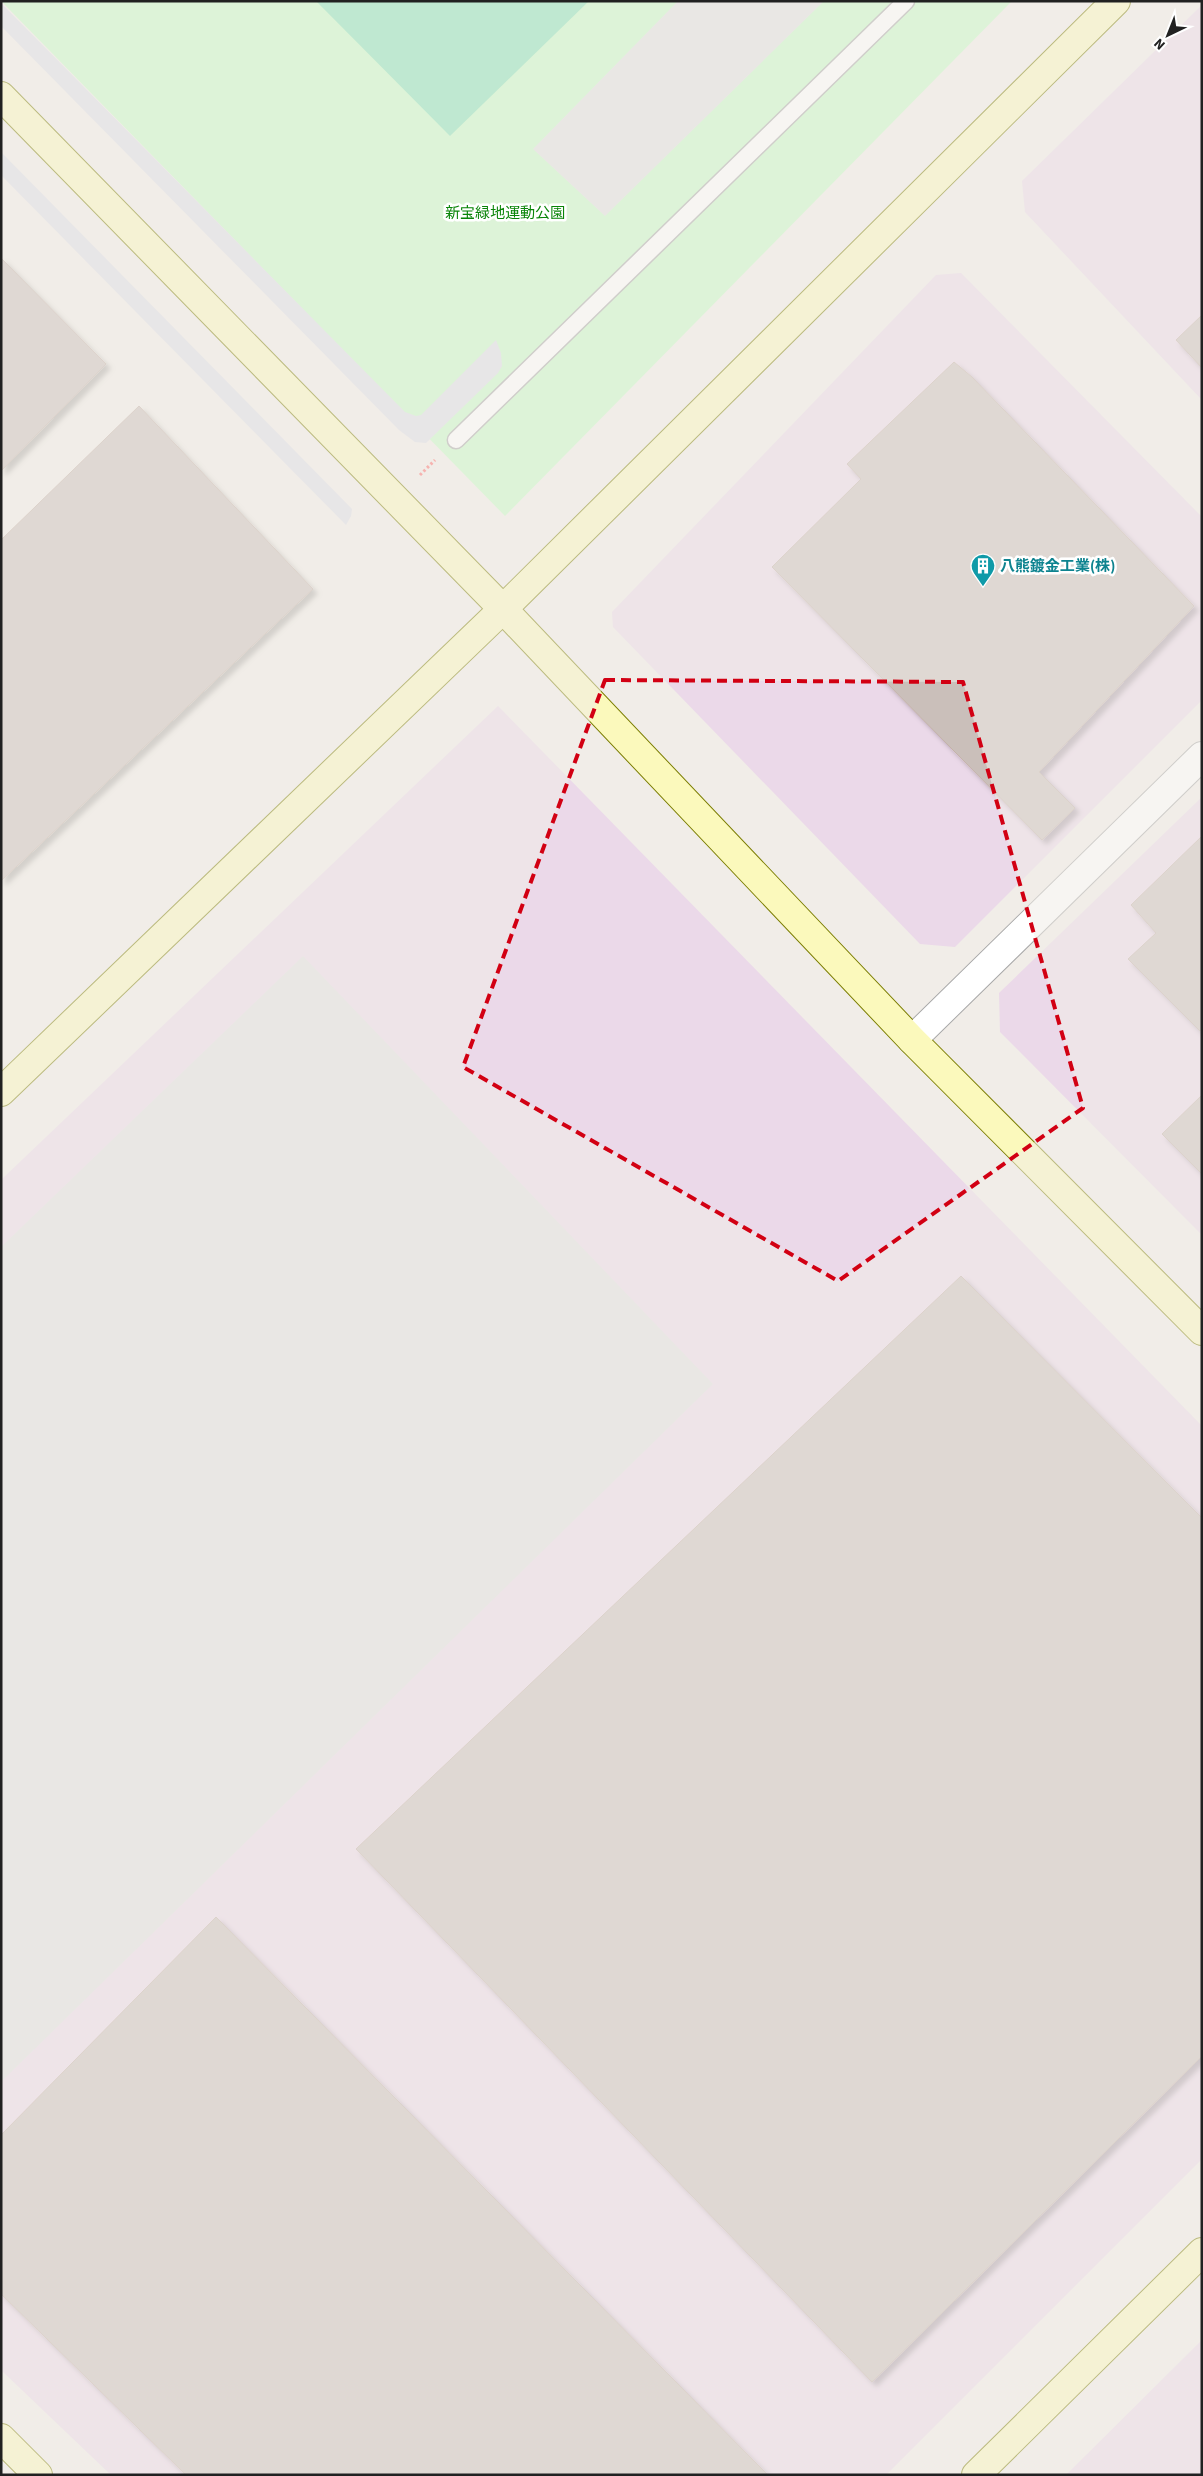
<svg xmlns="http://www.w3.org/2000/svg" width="1203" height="2476" viewBox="0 0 1203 2476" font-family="'Source Sans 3','Noto Sans JP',sans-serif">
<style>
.industrial{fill:#ebd9e9}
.park{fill:#c6fbc5}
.pitch{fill:#84e2b5}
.parking{fill:#e1e1e1}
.plaza{fill:#dcdde7}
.building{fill:#cabfba;stroke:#c4b2a9;filter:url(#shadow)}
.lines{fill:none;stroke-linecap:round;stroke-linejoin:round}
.lane-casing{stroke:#a8a8a8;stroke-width:19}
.street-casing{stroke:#a8a8a8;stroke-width:30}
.secondary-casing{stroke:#7c7e02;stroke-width:30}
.path{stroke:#fd6e6d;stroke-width:3;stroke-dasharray:2.5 2.5;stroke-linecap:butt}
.lane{stroke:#fff;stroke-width:16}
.street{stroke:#fff;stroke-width:28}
.secondary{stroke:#fbf9bc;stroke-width:28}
.marked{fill:none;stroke:#d20013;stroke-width:4;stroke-dasharray:10 6;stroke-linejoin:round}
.labels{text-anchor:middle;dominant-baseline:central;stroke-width:5;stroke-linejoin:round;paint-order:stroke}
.park-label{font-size:15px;fill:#0a8509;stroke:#fff}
.culture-label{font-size:15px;font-weight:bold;fill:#0d838f;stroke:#fff;text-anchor:start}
</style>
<defs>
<filter id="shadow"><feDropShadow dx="4.5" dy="4.5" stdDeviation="2.5" flood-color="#0004"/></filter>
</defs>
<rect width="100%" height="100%" fill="#f1ede8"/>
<!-- industrial -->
<g class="industrial">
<path d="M1202,5v395l-177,-188 -3,-31z"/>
<path d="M961,273l241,244v183l-247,247 -35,-3 -307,-317 -1,-15 324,-337z"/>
<path d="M498,706l704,720v733l-316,316h-775l-110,-105v-1190z"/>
<path d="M1202,797v438l-202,-203 -1,-39z"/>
<path d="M1202,2340v135h-136z"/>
</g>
<!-- park -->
<path class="park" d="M1,1h1011l-507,515z"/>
<!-- pitch -->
<path class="pitch" d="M316,1h273l-139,135z"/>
<!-- parking -->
<g class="parking">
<path d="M678,1h146l-219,215 -72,-67z"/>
<path d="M303,956l410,428 -712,698v-835z"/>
</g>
<!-- plaza -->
<g class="plaza">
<path d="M1,3l404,409 11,4 5,-1 75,-75 5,13 1,13 -4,7 -72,70 -11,-1 -16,-12 -398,-404z"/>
<path d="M1,152l351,357 -1,7 -5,9 -345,-350z"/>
</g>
<!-- building -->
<g class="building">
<path d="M1,258l105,106 -105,107z"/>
<path d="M1202,315v53l-26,-28z"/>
<path d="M954,362l18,15 222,229 -155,166 36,36 -33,32 -270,-273 89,-88 -14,-15z"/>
<path d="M139,406l174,183 -312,292v-341z"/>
<path d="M1202,836v194l-2,1 -72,-72 28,-26 -25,-28z"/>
<path d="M1202,1095v79l-40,-40z"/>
<path d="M961,1276l241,242v538l-330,326 -516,-533z"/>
<path d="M216,1917l552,558h-582l-185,-181v-159z"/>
</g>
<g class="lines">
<defs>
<path id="lane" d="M456,440l450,-439"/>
<path id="street" d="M912,1040l290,-284"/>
<g id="secondary">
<path d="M1,96l502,513 409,431 290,291"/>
<path d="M1,1092l502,-483 613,-608"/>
<path d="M1,2438l37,37"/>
<path d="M976,2475l226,-223"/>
</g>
</defs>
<!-- lane casing -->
<use href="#lane" class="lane-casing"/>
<!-- street casing -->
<use href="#street" class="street-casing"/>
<!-- secondary casing -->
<use href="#secondary" class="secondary-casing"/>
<!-- path -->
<path class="path" d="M420,475l15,-15"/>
<!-- lane -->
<use href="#lane" class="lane"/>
<!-- street -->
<use href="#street" class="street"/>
<!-- secondary -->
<use href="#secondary" class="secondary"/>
</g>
<!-- marked area -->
<path d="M0 0H1203V2476H0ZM605,680l358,2 120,426 -245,173 -375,-214z" fill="#f1ede8" fill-opacity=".55" fill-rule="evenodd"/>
<path class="marked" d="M605,680l358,2 120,426 -245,173 -375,-214z"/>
<!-- icons -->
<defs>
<symbol id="building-pin" viewBox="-11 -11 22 30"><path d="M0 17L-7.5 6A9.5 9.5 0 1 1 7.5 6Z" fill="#0f9aa8" stroke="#fff"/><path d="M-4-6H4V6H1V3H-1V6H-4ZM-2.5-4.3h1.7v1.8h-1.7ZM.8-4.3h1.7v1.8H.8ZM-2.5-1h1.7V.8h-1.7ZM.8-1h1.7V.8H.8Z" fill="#fff"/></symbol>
</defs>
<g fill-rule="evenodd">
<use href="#building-pin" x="969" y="552" width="28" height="38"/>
</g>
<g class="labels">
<!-- park labels -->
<g class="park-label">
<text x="505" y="213">新宝緑地運動公園</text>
</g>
<!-- culture labels -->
<g class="culture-label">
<text x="1000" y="566">八熊鍍金工業(株)</text>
</g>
</g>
<!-- border -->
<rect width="1203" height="2476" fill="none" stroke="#212121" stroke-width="5"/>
<!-- north arrow -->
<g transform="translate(1168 35) rotate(223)" stroke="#ffffff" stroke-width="4" paint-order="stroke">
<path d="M0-4L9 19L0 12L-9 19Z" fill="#212121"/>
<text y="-8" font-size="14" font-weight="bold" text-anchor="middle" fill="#212121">N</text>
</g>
</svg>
